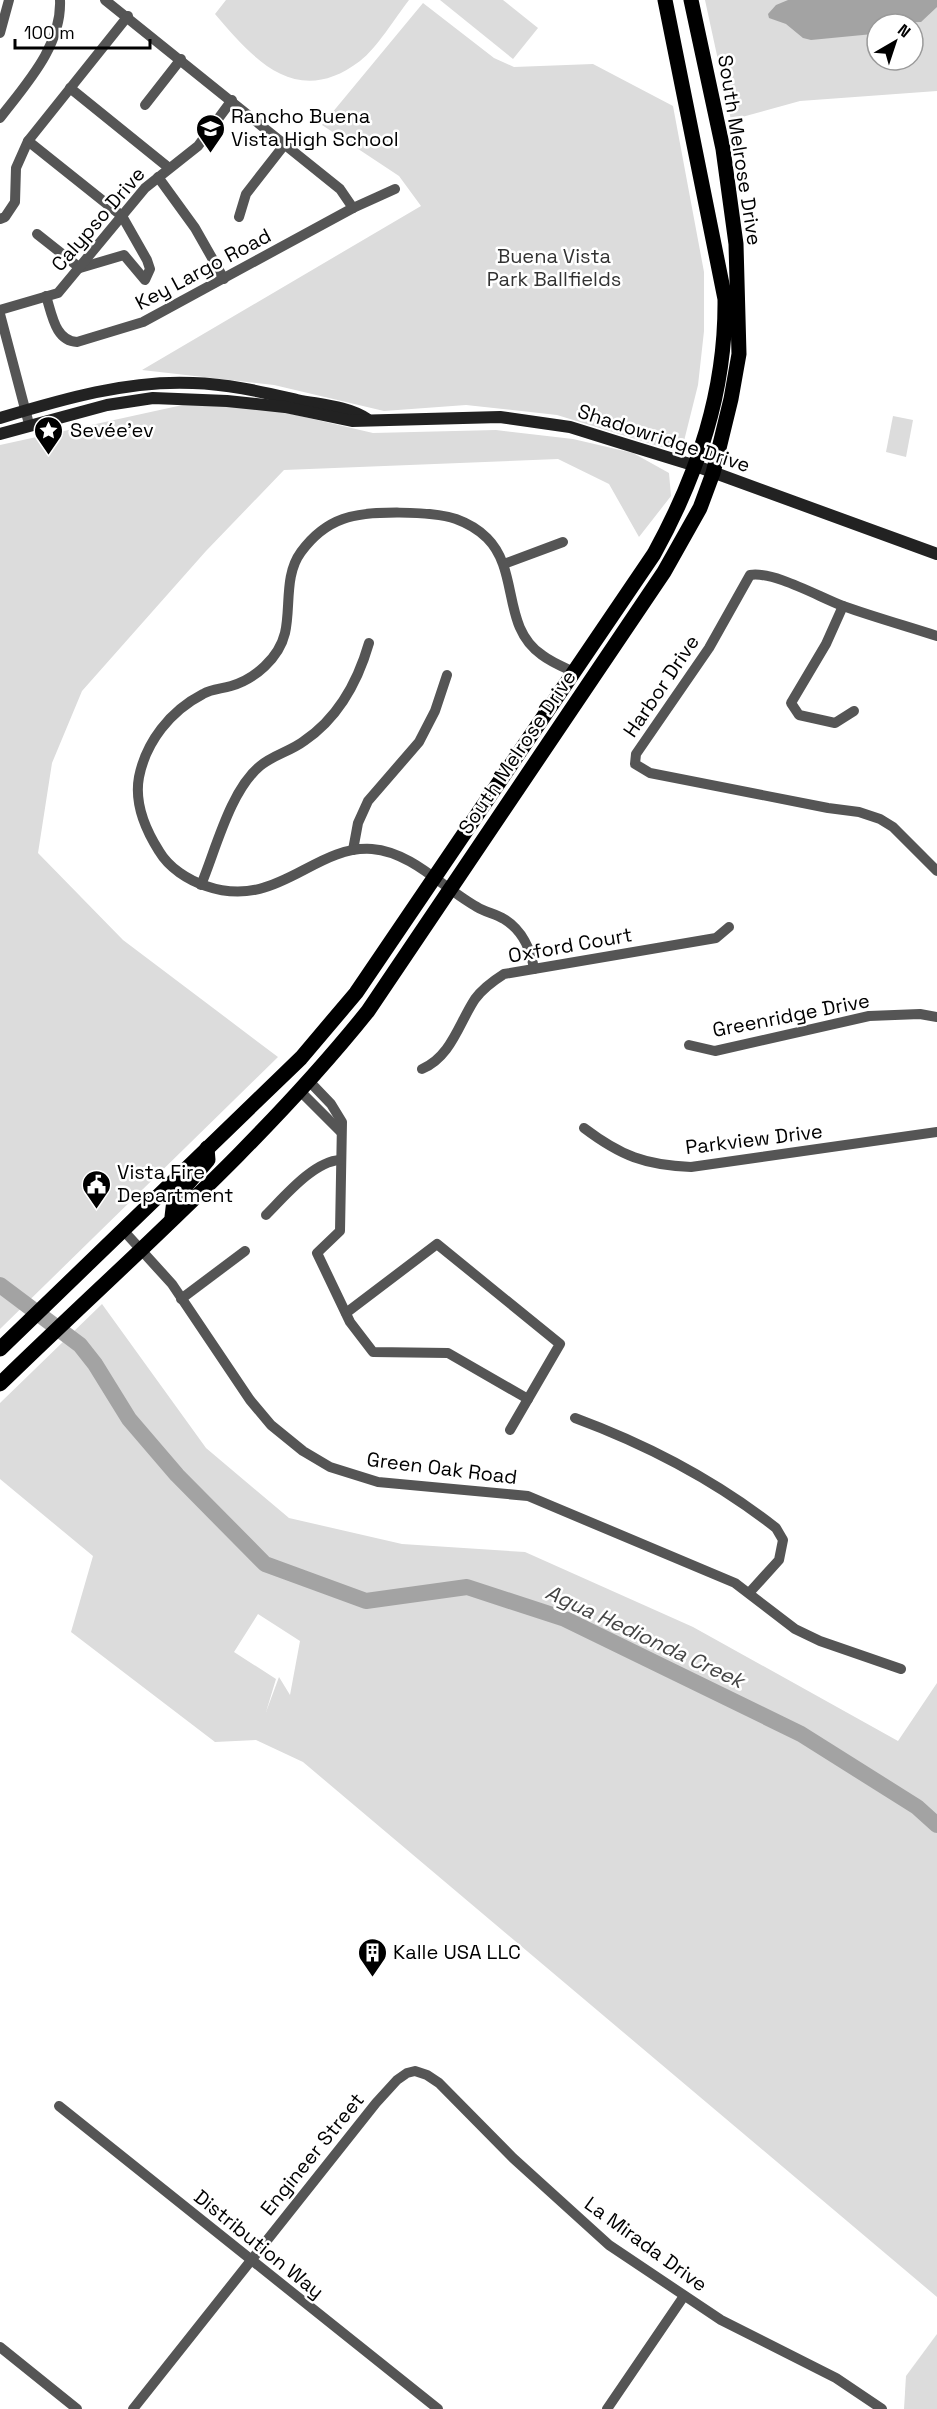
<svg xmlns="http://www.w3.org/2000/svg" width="937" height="2409" viewBox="0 0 937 2409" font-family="'Space Grotesk',sans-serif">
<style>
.green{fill:#dcdcdc;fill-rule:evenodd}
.water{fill:#a3a3a3}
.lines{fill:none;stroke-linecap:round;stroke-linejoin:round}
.river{stroke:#a3a3a3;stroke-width:16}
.street{stroke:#555;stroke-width:10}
.secondary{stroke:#222;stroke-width:12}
.primary{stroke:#000;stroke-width:15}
.labels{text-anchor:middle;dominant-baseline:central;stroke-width:5;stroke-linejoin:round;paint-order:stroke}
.poi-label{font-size:20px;fill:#000;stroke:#fff;text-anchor:start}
.street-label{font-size:20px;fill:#000;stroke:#fff}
.park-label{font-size:20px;fill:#333;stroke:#fff}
.water-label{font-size:21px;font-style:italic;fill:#444;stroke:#fff}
</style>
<rect width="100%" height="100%" fill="#fff"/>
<!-- green -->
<g class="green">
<path d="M226,0h183c-14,18 -32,48 -49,61 -63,48 -106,-1 -145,-47z"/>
<path d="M440,0h63l35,28 -25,31z"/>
<path d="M705,0h232v91l-137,10 -69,19zM877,24h36v36h-36z"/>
<path d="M423,3l71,55 20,9 79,-3 80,42 31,166v59l-6,54 -17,68 -124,-38 -91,-10 -82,6 -110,-26 -132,-15 279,-164 -22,-30 -77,-51z"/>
<path d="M219,397l154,36 123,-3 77,9 60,14 36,20 2,23 -32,41 -30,-53 -51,-25 -274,11 -78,81 -124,140 -30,72 -14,90 85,87 155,117 -278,272v-884z"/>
<path d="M893,416l20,4 -7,37 -20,-5z"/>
<path d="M102,1304l104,144 83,70 113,26 123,8 168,75 205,114 39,-58v614l-634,-535 -47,-22 -41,2 -144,-110 22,-76 -93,-77v-76zM258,1614l42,27 -10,54 -11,-18 -13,35 10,-33 -42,-27z"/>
<path d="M937,2334v75h-33l2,-33z"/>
</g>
<!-- water -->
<path class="water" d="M788,0h149v7l-16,15 -44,2v9l-4,1 -62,6 -8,-2 -17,-14 -17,-6 -1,-4 8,-9z"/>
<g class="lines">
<!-- river -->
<path class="river" d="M0,1285l80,60 15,19 34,55 48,56 88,89 101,37 101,-14 98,32 236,115 116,73 20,18"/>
<!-- street -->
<g class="street">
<path d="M105,0l235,189 13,19"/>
<path d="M0,33l9,-33"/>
<path d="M70,88l99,80"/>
<path d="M145,105l36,-46"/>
<path d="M0,118c26,-34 62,-72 60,-118"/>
<path d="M28,141l94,75 25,44 3,9 -5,11 -21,-25 -44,13 -43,-34"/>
<path d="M158,177l37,51 29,51"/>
<path d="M239,217l7,-23 39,-50"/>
<path d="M0,219l5,-2 10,-15 1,-34 12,-27 100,-125"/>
<path d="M46,296c6,18 9,45 31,46l66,-20 210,-114 42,-19"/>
<path d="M0,310l58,-17 87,-105 53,-42 34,-46"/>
<path d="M0,314l29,110"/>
<path d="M504,564l59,-22"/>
<path d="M843,606l-17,38 -35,59 8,12 36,8 19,-12"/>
<path d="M937,636c-31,-10 -63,-19 -94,-30 -24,-9 -69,-35 -93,-31l-41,73 -73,106 -1,10 15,9 178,35 31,4 21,7 13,8 44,44"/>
<path d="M353,850l5,-27 10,-22 51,-59 16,-31 12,-36"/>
<path d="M201,885c15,-36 29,-94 59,-119 13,-11 31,-15 44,-25 34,-23 54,-60 65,-98"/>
<path d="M534,969c-3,-19 -12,-39 -30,-50 -8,-5 -19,-7 -27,-12 -33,-18 -65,-55 -105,-58 -59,-4 -95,62 -166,37 -18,-6 -37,-18 -47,-35 -14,-22 -25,-47 -20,-74 7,-35 31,-66 64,-83 9,-5 18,-5 28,-8 24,-7 48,-28 54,-53 6,-26 -1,-58 16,-81 11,-15 25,-27 42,-33 24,-9 89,-8 113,0 11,4 23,11 31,19 33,33 14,89 55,117 9,7 21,12 32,17"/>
<path d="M689,1045l26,6 154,-35 51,-2 17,3"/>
<path d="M422,1069c29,-12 37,-46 53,-70 8,-11 18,-18 29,-25l212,-36 13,-11"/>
<path d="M308,1080l23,24 11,18 -2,109 -23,22 33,69 23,30 75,1 80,46"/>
<path d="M299,1090l41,41"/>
<path d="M584,1128c37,28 61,37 107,39l246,-35"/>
<path d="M266,1215c18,-18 48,-54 74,-55"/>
<path d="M123,1230l49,54 78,116 21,25 32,26 27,16 48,15 150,14 207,87 60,46 25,12 81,28"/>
<path d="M181,1299l64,-48"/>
<path d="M346,1313l91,-69 123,100 -50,86"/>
<path d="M575,1418c73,27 140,62 201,110l7,12 -4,20 -30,33"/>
<path d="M59,2106l379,303"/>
<path d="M0,2347l77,62"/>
<path d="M133,2409l243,-306 21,-23 10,-7 8,-2 12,4 12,8 74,75 96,87 112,75 115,58 46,31"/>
<path d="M607,2409l77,-113"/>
</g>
<!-- secondary -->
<g class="secondary">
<path d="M0,418c63,-19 128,-38 193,-35 36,1 69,9 104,17 24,5 50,6 70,19"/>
<path d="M0,434l107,-29 46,-7 74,3 58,6 67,14 148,-4 70,10 48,15 78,24 241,88"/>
</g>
<!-- primary -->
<g class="primary">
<path d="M172,1217l2,-17 34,-40 -1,-12"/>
<path d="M0,1349l301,-291 55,-65 298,-439c44,-80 72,-163 71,-255l-60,-299"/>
<path d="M0,1384c125,-122 259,-237 368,-373l296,-439 36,-64 13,-35 18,-74 8,-45 -3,-110 -13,-95 -32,-149"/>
</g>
</g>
<!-- icons -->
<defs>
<symbol id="school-pin" viewBox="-11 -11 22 30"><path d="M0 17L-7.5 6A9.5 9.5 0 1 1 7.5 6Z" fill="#000" stroke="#fff"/><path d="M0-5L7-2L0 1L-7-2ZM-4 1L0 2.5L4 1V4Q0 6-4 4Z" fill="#fff"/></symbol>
<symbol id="sight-pin" viewBox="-11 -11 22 30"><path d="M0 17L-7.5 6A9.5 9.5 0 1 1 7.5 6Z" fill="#000" stroke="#fff"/><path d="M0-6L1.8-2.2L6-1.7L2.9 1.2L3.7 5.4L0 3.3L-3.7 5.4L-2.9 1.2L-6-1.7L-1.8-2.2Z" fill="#fff"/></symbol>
<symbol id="civic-pin" viewBox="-11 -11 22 30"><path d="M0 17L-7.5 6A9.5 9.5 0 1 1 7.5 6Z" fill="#000" stroke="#fff"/><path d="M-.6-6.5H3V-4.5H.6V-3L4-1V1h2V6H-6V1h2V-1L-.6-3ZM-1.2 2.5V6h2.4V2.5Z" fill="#fff"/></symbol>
<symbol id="building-pin" viewBox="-11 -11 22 30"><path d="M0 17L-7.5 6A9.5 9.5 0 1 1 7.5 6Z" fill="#000" stroke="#fff"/><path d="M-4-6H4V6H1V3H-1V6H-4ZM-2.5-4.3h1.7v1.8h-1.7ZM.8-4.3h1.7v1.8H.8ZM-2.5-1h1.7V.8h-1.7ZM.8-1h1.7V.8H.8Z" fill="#fff"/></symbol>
</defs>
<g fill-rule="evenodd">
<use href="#school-pin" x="194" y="112" width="33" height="45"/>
<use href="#sight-pin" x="32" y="414" width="33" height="45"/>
<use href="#civic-pin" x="80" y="1168" width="33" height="45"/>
<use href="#building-pin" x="356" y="1936" width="33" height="45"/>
</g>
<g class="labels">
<!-- poi labels -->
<g class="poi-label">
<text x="231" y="116">Rancho Buena<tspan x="231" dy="23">Vista High School</tspan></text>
<text x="70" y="430">Sevée'ev</text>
<text x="117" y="1172">Vista Fire<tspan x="117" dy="23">Department</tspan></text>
<text x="393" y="1952">Kalle USA LLC</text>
</g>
<!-- street labels -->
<g class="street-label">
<text transform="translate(740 150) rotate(81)">South Melrose Drive</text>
<text transform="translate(98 219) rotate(-49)">Calypso Drive</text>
<text transform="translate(203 269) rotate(-28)">Key Largo Road</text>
<text transform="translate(664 438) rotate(18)">Shadowridge Drive</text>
<text transform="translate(661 686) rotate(-56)">Harbor Drive</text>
<text transform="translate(517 752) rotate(-56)">South Melrose Drive</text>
<text transform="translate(570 945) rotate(-10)">Oxford Court</text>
<text transform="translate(791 1015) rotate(-11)">Greenridge Drive</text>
<text transform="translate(754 1139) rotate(-7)">Parkview Drive</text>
<text transform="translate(442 1468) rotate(7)">Green Oak Road</text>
<text transform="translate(312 2154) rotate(-51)">Engineer Street</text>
<text transform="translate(259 2244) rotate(39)">Distribution Way</text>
<text transform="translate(646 2244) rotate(36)">La Mirada Drive</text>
</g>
<!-- park labels -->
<g class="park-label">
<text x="554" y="256">Buena Vista<tspan x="554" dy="23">Park Ballfields</tspan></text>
</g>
<!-- water labels -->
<g class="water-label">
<text transform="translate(645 1636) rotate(25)">Agua Hedionda Creek</text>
</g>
</g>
<!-- north arrow -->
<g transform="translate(895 42) rotate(39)"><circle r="28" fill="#ffffff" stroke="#999999" stroke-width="1.5"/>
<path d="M0-4.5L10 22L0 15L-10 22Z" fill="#000000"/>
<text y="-9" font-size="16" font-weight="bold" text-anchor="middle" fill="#000000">N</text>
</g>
<!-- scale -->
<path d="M15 39v9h135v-9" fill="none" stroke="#000000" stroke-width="3"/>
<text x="24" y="39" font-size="18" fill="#000000" stroke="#ffffff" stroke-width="4.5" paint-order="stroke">100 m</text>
</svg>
